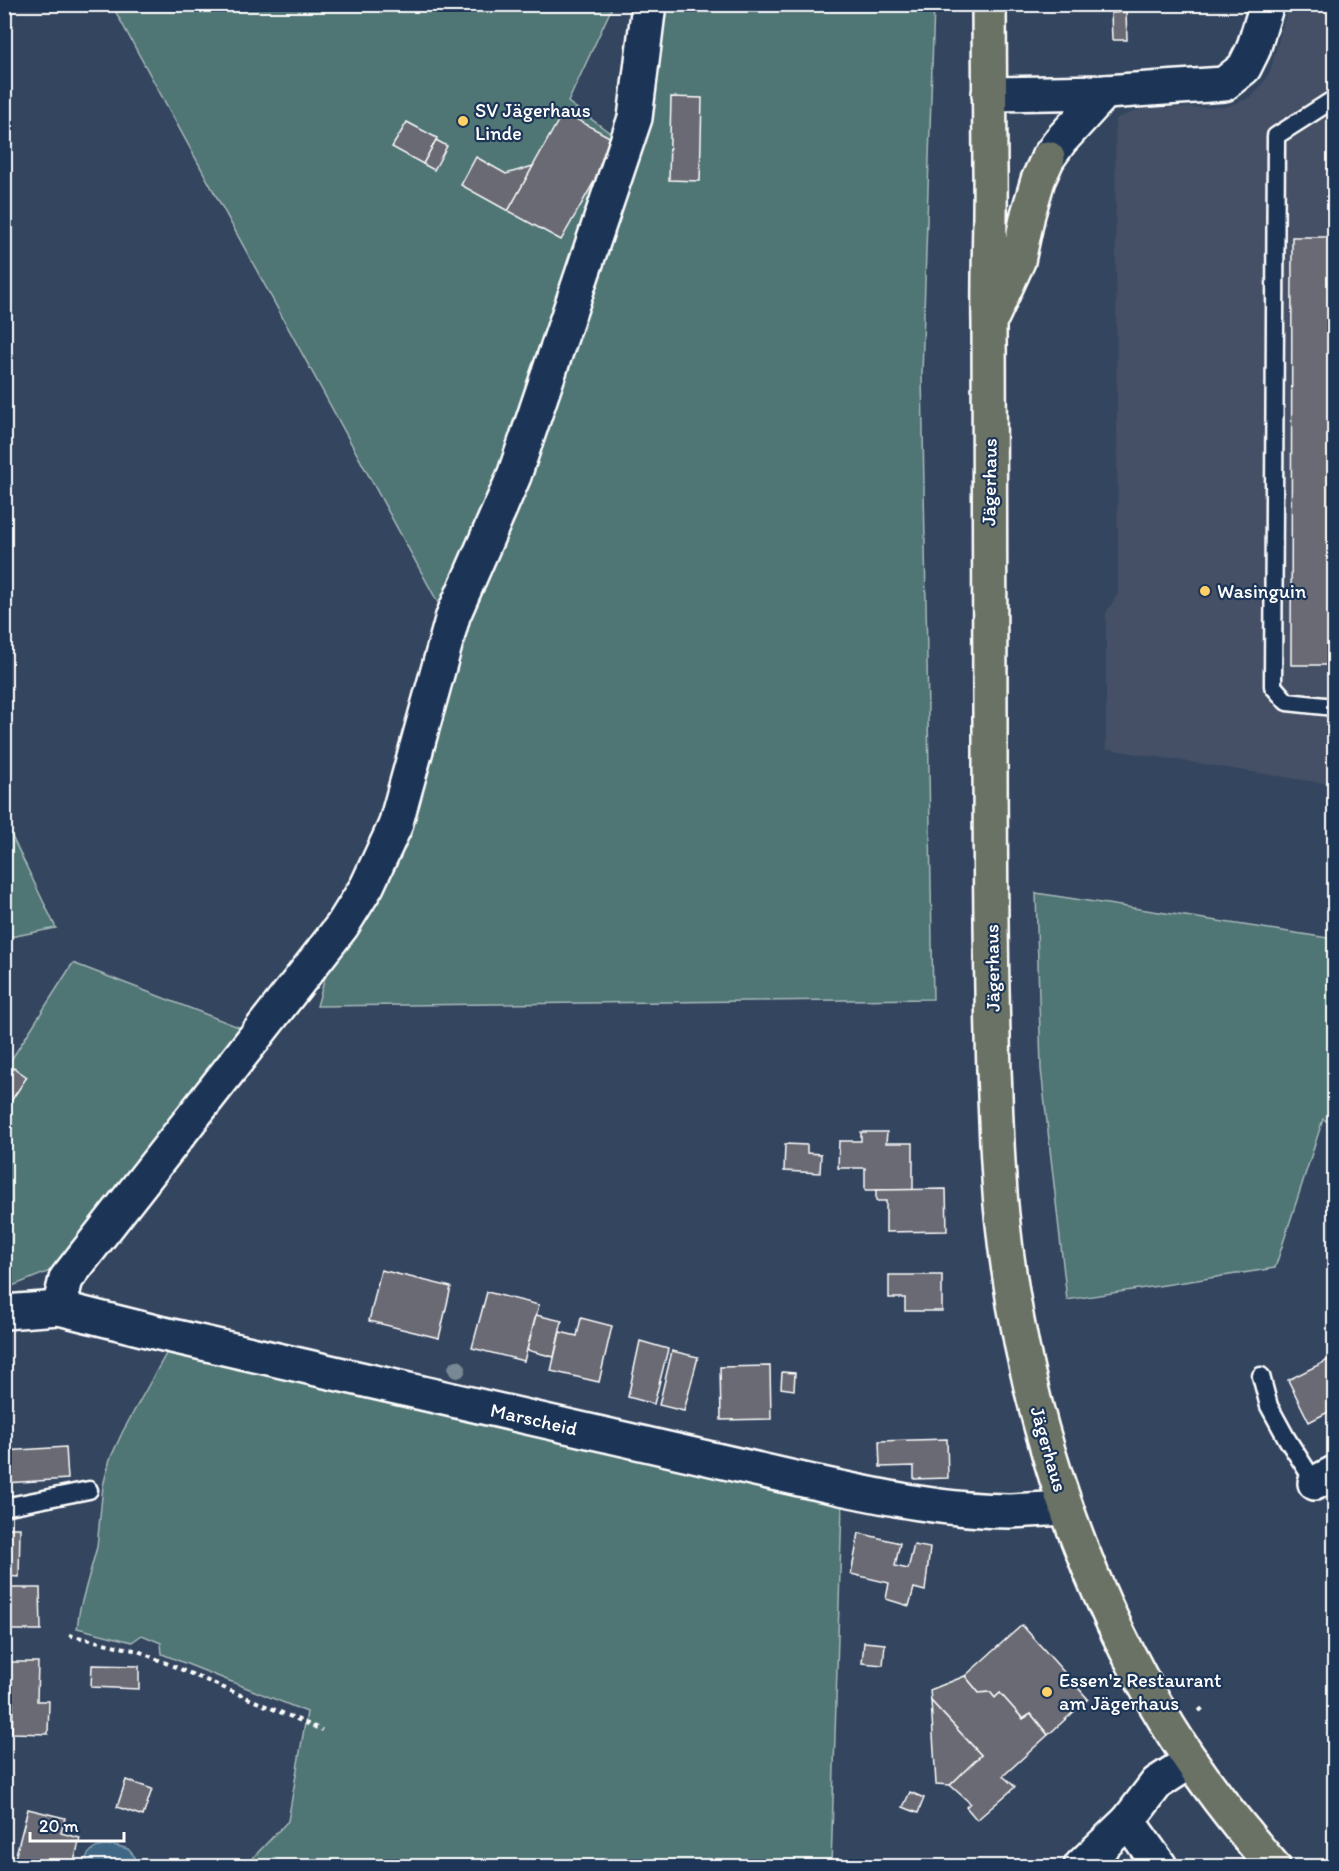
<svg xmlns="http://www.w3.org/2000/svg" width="1339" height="1871" viewBox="0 0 1339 1871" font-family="Itim,sans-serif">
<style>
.built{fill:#445065}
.green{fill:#507475;stroke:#a8baba;stroke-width:1.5}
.water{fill:#3f6886;stroke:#8ca4b6;stroke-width:1.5}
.building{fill:#696a73;stroke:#fff;stroke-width:1.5}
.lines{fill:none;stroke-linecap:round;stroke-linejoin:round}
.service-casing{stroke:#fff;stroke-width:21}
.minor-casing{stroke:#fff;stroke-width:38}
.primary-casing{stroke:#fff;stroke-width:38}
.path{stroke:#fff;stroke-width:4;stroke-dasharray:4.5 4.5;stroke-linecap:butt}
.service{stroke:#1d3557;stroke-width:16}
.minor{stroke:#1d3557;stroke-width:33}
.primary{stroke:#6b7165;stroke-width:33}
.tree{fill:#788995}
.poi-dot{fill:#ffd166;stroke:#1d3557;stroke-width:2}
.labels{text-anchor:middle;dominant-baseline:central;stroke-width:4.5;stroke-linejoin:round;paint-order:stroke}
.poi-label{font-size:20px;fill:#fff;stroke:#1d3557;text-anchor:start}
.street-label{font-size:20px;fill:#fff;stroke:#1d3557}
</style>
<rect width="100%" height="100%" fill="#34455f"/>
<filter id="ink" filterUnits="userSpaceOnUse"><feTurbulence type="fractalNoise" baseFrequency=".0167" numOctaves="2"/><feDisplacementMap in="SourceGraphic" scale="12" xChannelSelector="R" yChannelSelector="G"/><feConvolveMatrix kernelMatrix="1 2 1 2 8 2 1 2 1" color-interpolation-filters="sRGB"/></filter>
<g filter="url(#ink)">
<!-- built -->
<path class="built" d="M1292,5h42v780l-228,-36v-136l12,-20 -3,-474 23,-9 18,-2 69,-1 24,-9 9,-8 12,-18 15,-55z"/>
<!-- green -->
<g class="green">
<path d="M112,5h501l-45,97 53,39 -117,328 -62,141z"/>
<path d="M665,5h269l-12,369 11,625 -616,7 11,-39 140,-346 60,-134 74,-216 43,-156z"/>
<path d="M5,822l51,106 -51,10z"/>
<path d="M1036,893l298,46v186l-11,-6 -48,149 -208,32 -26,-231z"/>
<path d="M73,963l176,68 -189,236 -55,22 -1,-218z"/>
<path d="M167,1352l675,153 -11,361h-586l43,-45 19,-109 -145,-58 -1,-11 -19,-8 -10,7 -55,-14 3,-20 17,-61 6,-61 7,-27 13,-28z"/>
</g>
<!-- water -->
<path class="water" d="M114,1845l14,4 7,8v9h-46l-3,-8c6,-12 15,-12 28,-13z"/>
<!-- building -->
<g class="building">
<path d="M1045,4h62v7l-62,-1z"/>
<path d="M1126,12l1,28h-15l-1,-27z"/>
<path d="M671,97l31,1 -2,83 -31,-1z"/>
<path d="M563,112l54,29 -56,99 -53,-29z"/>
<path d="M407,122l30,16 -14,26 -31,-17z"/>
<path d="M436,140l11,6 -13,24 -11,-6z"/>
<path d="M476,157l30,17 27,-8 -25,45 -47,-26z"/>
<path d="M1292,237h42v428h-43z"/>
<path d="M14,1068l13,9 -18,27 -5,-3v-19z"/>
<path d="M861,1132h26l-1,11h27v47h-48v-22h-27l1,-27h22z"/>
<path d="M785,1144l22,1v8l14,1 -1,19 -36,-2z"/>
<path d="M946,1189l1,42 -61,1v-31h-10v-11z"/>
<path d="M381,1270l70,17 -12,51 -70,-17z"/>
<path d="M889,1275h53v36h-37v-13h-16z"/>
<path d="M487,1292l52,13 -15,56 -52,-13z"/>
<path d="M536,1315l26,6 -8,36 -27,-7z"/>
<path d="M581,1318l31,8 -13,56 -48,-11 9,-39 17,4z"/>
<path d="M640,1341l28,8 -14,55 -26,-7z"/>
<path d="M672,1351l26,6 -14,54 -25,-6z"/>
<path d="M1334,1357v52l-25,13 -21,-42z"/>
<path d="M770,1366l1,53 -50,1 -1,-53z"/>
<path d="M782,1372l13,1 -1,17 -13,-2z"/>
<path d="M947,1439l1,39 -34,1v-13l-34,1 -1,-26z"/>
<path d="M66,1447l2,32 -63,4 -1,-32z"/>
<path d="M4,1528h16l-1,49 -15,-1z"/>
<path d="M859,1533l41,10 -5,23 13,3 6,-24 16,3 -5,43 -11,-3 -5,18 -23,-7 3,-16 -38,-9z"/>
<path d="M4,1588h36l1,42h-37z"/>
<path d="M1022,1625l66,74 -40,36 -17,-21 -8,5 -23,-26 -5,5 -5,-6 -11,1 -14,-17z"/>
<path d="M864,1642l21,2 -2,21 -21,-2z"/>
<path d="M4,1662h34l-1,39h12l-1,33 -36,-1 1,-29h-9z"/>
<path d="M92,1665l47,1v23l-48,-2z"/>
<path d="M965,1676l14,17 11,-1 5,6 5,-5 23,26 8,-5 17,21 -45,41 12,11 -38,33 -11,-13 4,-4 -20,-18 31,-30 -50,-54 -1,-11z"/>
<path d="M931,1701l50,54 -31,30 -14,-1z"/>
<path d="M126,1780l26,9 -9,27 -26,-9z"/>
<path d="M910,1792l14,6 -6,15 -15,-6z"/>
<path d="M28,1809l37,9 -4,15 19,5 -7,28h-60z"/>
</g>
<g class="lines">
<defs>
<g id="service">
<path d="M1334,99l-58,37 -3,550 14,16 47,5"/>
<path d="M1261,1376l8,30 18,33 28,44"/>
<path d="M4,1507l85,-17"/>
</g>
<g id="minor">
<path d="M989,94l116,-2 119,-8 20,-16 9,-18 14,-46"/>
<path d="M1048,158l13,-18 44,-48"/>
<path d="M59,1308l7,-29 276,-353 25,-40 28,-60 58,-210 61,-140 121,-358 14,-114"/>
<path d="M4,1312l55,-4 100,25 649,148c66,14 134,30 202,30 19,-1 37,-2 56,-3"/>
<path d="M1315,1483l19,-10"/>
<path d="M1128,1821l32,45"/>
<path d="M1081,1866l47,-45 29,-38 34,-22"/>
</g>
<g id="primary">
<path d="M989,4c0,55 1,110 1,165 1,52 -2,104 -1,155 1,129 0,258 1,388 0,119 0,239 4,358 2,48 3,97 8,145 18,179 73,357 167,512 30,49 66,95 104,139"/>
<path d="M993,315l25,-54 10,-47 10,-34 10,-22"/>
</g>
</defs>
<!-- service casing -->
<use href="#service" class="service-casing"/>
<!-- minor casing -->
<use href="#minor" class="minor-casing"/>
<!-- primary casing -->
<use href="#primary" class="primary-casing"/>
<!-- path -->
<g class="path">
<path d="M69,1635l69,16 184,79"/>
<path d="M1199,1711l5,-4"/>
</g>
<!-- service -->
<use href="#service" class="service"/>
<!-- minor -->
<use href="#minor" class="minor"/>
<!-- primary -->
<use href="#primary" class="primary"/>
</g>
<!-- trees -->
<circle class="tree" cx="457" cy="1369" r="9"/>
</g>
<!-- markers -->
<g class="poi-dot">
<circle cx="463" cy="121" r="6"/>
<circle cx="1205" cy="591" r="6"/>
<circle cx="1047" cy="1692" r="6"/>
</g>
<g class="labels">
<!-- poi labels -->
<g class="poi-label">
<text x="475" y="110">SV Jägerhaus<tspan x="475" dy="23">Linde</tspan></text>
<text x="1217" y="591">Wasinguin</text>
<text x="1059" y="1680">Essen'z Restaurant<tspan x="1059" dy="23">am Jägerhaus</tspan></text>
</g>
<!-- street labels -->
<g class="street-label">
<text transform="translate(989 482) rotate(-89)">Jägerhaus</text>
<text transform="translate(992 968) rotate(-91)">Jägerhaus</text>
<text transform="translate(534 1419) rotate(13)">Marscheid</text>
<text transform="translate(1049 1449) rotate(74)">Jägerhaus</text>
</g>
</g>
<!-- margin -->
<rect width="1339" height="1871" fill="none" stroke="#1d3557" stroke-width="24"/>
<rect x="12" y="12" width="1315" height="1847" fill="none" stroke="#fff" stroke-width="2" filter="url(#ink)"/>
<!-- scale -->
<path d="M30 1832v9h94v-9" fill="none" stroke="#ffffff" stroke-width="3"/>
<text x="39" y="1832" font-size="18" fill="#ffffff" stroke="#1d3557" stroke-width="4.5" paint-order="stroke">20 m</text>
</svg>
